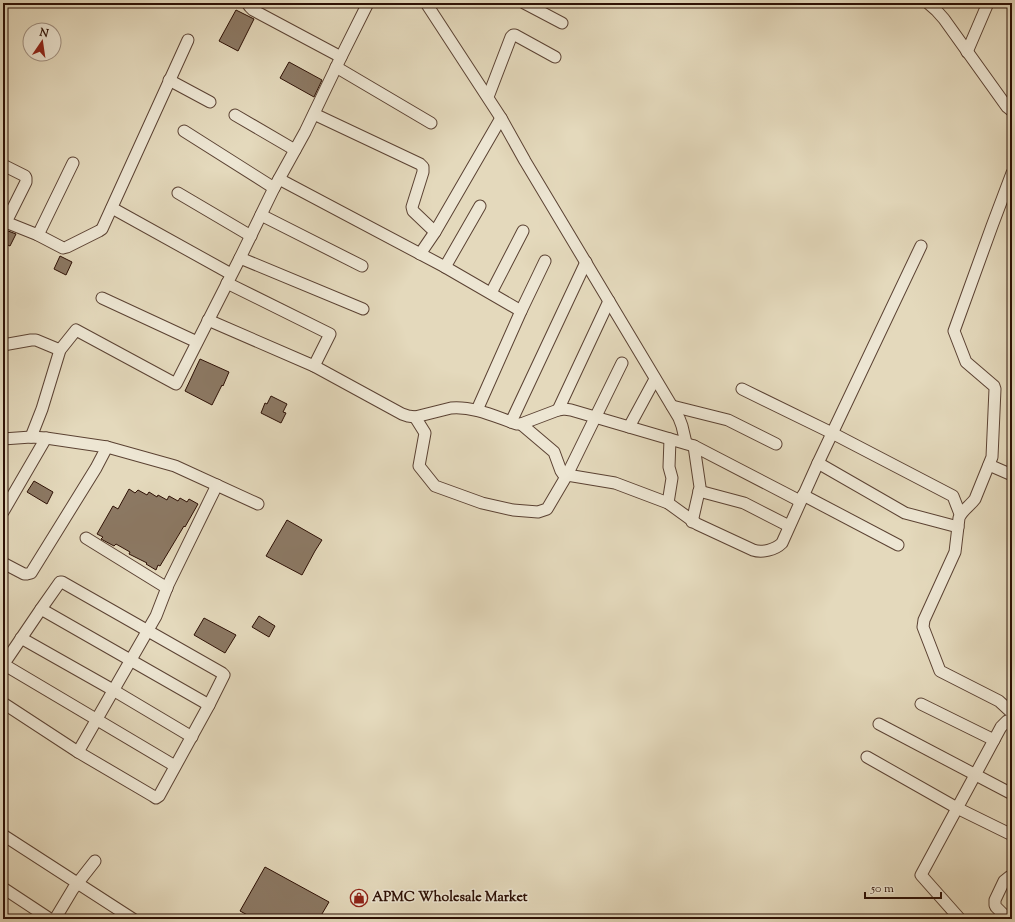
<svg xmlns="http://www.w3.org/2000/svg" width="1015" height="922" viewBox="0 0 1015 922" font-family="'Sorts Mill Goudy',serif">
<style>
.building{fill:#8c7964;stroke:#2d1005}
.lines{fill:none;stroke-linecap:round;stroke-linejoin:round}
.minor-casing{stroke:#5b4233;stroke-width:13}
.minor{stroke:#ede6d3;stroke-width:11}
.labels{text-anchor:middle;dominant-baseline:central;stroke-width:3;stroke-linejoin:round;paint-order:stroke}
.poi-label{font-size:14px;font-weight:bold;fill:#2d1005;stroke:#ede6d3;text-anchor:start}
</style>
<rect width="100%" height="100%" fill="#e4d9bc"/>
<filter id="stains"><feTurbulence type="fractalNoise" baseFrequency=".005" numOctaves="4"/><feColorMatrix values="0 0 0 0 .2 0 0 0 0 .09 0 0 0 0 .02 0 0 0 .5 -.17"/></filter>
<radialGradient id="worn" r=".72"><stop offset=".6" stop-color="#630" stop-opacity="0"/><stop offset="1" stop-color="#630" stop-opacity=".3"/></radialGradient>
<!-- building -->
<g class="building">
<path d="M236,10l18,9 -16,32 -19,-10z"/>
<path d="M289,62l33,18 -8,17 -34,-19z"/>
<path d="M3,229l13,5 -6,12 -7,-3z"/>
<path d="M60,256l12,6 -6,13 -12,-6z"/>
<path d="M200,359l29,13 -6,14 -1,-1 -10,20 -27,-14z"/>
<path d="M271,396l16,8 -4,8 3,1 -5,10 -20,-10 4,-10 2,1z"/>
<path d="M34,481l19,11 -6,12 -20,-12z"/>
<path d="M129,489l6,4 3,-3 9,5 2,-3 8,5 1,-2 9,5 2,-4 9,5 2,-3 7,4 2,-3 9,5 -13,23 -1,-1 -24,40 -2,-1 -2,5 -10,-6 1,-1 -18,-9 1,-2 -14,-8 -2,2 -13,-7 2,-2 -6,-3 16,-28 5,3z"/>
<path d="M287,520l35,20 -7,11 -13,24 -36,-19z"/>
<path d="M259,616l16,10 -6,11 -17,-10z"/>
<path d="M204,618l32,17 -11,18 -31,-18z"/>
<path d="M265,867l64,35 -10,17h-64l-15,-8z"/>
</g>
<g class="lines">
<defs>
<g id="minor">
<path d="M247,3l3,4 3,3 88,47"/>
<path d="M426,3l75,115 24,43 154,257 3,8 4,17"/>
<path d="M524,3l38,20"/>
<path d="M928,3l8,7 8,9 63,88 5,4"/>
<path d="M967,52l21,-49"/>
<path d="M336,67l95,56"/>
<path d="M169,80l41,22"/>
<path d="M488,97l23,-60 2,-2h2l40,22"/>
<path d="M314,114l106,50 3,3v5l-11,35 1,4 22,21"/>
<path d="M235,115l60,35"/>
<path d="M184,131l90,57"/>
<path d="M3,165l22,11 1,2v4l-20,40"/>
<path d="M1012,173l-20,53 -38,105 12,31 28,24 1,3 -3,68 -17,42c-5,7 -13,11 -16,19l-4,34 -31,68 -1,7 17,44 59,30 13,12"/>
<path d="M279,179l166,88 76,44"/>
<path d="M178,193l73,43"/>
<path d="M112,208l119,66"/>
<path d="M261,215l101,51"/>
<path d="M3,221l35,14 35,-72"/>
<path d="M38,235l25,13 4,-1 32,-16 3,-2 86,-189"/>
<path d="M420,254l15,-22 66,-114"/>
<path d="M240,258l34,-70 31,-56 36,-75 27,-54"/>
<path d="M445,267l35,-61"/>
<path d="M491,293l32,-62"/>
<path d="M102,298l95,44"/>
<path d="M208,320l106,46 16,-32 -103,-51"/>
<path d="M3,345l28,-5h5l24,10"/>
<path d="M314,366l88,48 6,2 7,1 36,-9c23,-2 45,9 66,16h4l37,-14 6,-1 7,1 123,36 106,55"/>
<path d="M742,389l90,44 121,63 7,18"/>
<path d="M672,406l56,14 48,24"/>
<path d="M477,410l44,-99 24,-50"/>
<path d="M558,410l51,-109"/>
<path d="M415,417l10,16 -6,33 16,20 47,17 31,7 25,2 9,-3 20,-34 55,-112"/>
<path d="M511,422l75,-160"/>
<path d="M521,424l33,28 7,19 2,3 4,1 48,8 53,20 29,21 56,26c9,3 22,0 29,-7l36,-80 103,-217"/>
<path d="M629,427l26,-48"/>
<path d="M31,437l11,-28 18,-59 16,-20 100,54 64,-126 123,51"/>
<path d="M3,439l28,-2 15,1 61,9 68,19 83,38"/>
<path d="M818,463l87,50 53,14"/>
<path d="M989,465l23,10"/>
<path d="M699,491l45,12 45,23"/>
<path d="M803,495l95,50"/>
<path d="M668,503l4,-25 -3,-11 1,-28"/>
<path d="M3,512l43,-74"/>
<path d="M692,522l8,-35 -6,-41"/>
<path d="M86,538l81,50"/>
<path d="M3,563l21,11h3l4,-1 65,-105 11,-21"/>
<path d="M41,609l168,96"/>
<path d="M21,638l92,52 79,47"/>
<path d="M3,664l172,102"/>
<path d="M3,665l38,-56 19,-27h2l160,91 2,2 -15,30 -50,91 -3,2 -3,-2 -75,-44 -75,-49"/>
<path d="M921,704l73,36"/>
<path d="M879,724l133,70"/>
<path d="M78,752l78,-136 12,-31 49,-100"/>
<path d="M867,757l90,51 55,27"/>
<path d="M3,835l130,84"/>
<path d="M3,888l47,31"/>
<path d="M55,919l18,-30 22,-28"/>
<path d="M960,919l-39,-44 80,-148 6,-6 5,-2"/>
<path d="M1008,919l-12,-12 -1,-2v-5l9,-19 5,-4 3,-1"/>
</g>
</defs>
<!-- minor casing -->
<use href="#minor" class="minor-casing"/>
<!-- minor -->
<use href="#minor" class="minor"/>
</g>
<!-- icons -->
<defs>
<symbol id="shop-ring" viewBox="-11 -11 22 22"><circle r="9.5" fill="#ede6d3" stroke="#8f2418" stroke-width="1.5"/><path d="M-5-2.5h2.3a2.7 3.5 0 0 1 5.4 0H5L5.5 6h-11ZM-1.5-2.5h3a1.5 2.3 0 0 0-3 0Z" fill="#8f2418"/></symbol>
</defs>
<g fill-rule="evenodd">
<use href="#shop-ring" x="349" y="888" width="20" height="20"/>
</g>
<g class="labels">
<!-- poi labels -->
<g class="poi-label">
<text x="372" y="898">APMC Wholesale Market</text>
</g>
</g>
<!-- margin -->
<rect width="1015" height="922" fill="none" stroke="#e4d9bc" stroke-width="16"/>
<rect x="4" y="4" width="1007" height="914" fill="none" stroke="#2d1005" stroke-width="2"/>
<rect x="8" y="8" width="999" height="906" fill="none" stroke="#2d1005"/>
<!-- north arrow -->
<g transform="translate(42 42) rotate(13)"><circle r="19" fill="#ede6d3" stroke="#a09081"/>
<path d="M0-3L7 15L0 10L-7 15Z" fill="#8f2418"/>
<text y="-6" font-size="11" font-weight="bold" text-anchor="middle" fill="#2d1005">N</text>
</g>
<!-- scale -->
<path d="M865 892v6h76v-6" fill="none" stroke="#2d1005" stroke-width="2"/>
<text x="871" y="892" font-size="12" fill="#2d1005" stroke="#ede6d3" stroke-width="3" paint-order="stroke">50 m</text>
<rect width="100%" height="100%" filter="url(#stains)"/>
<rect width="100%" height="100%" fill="url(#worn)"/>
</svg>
